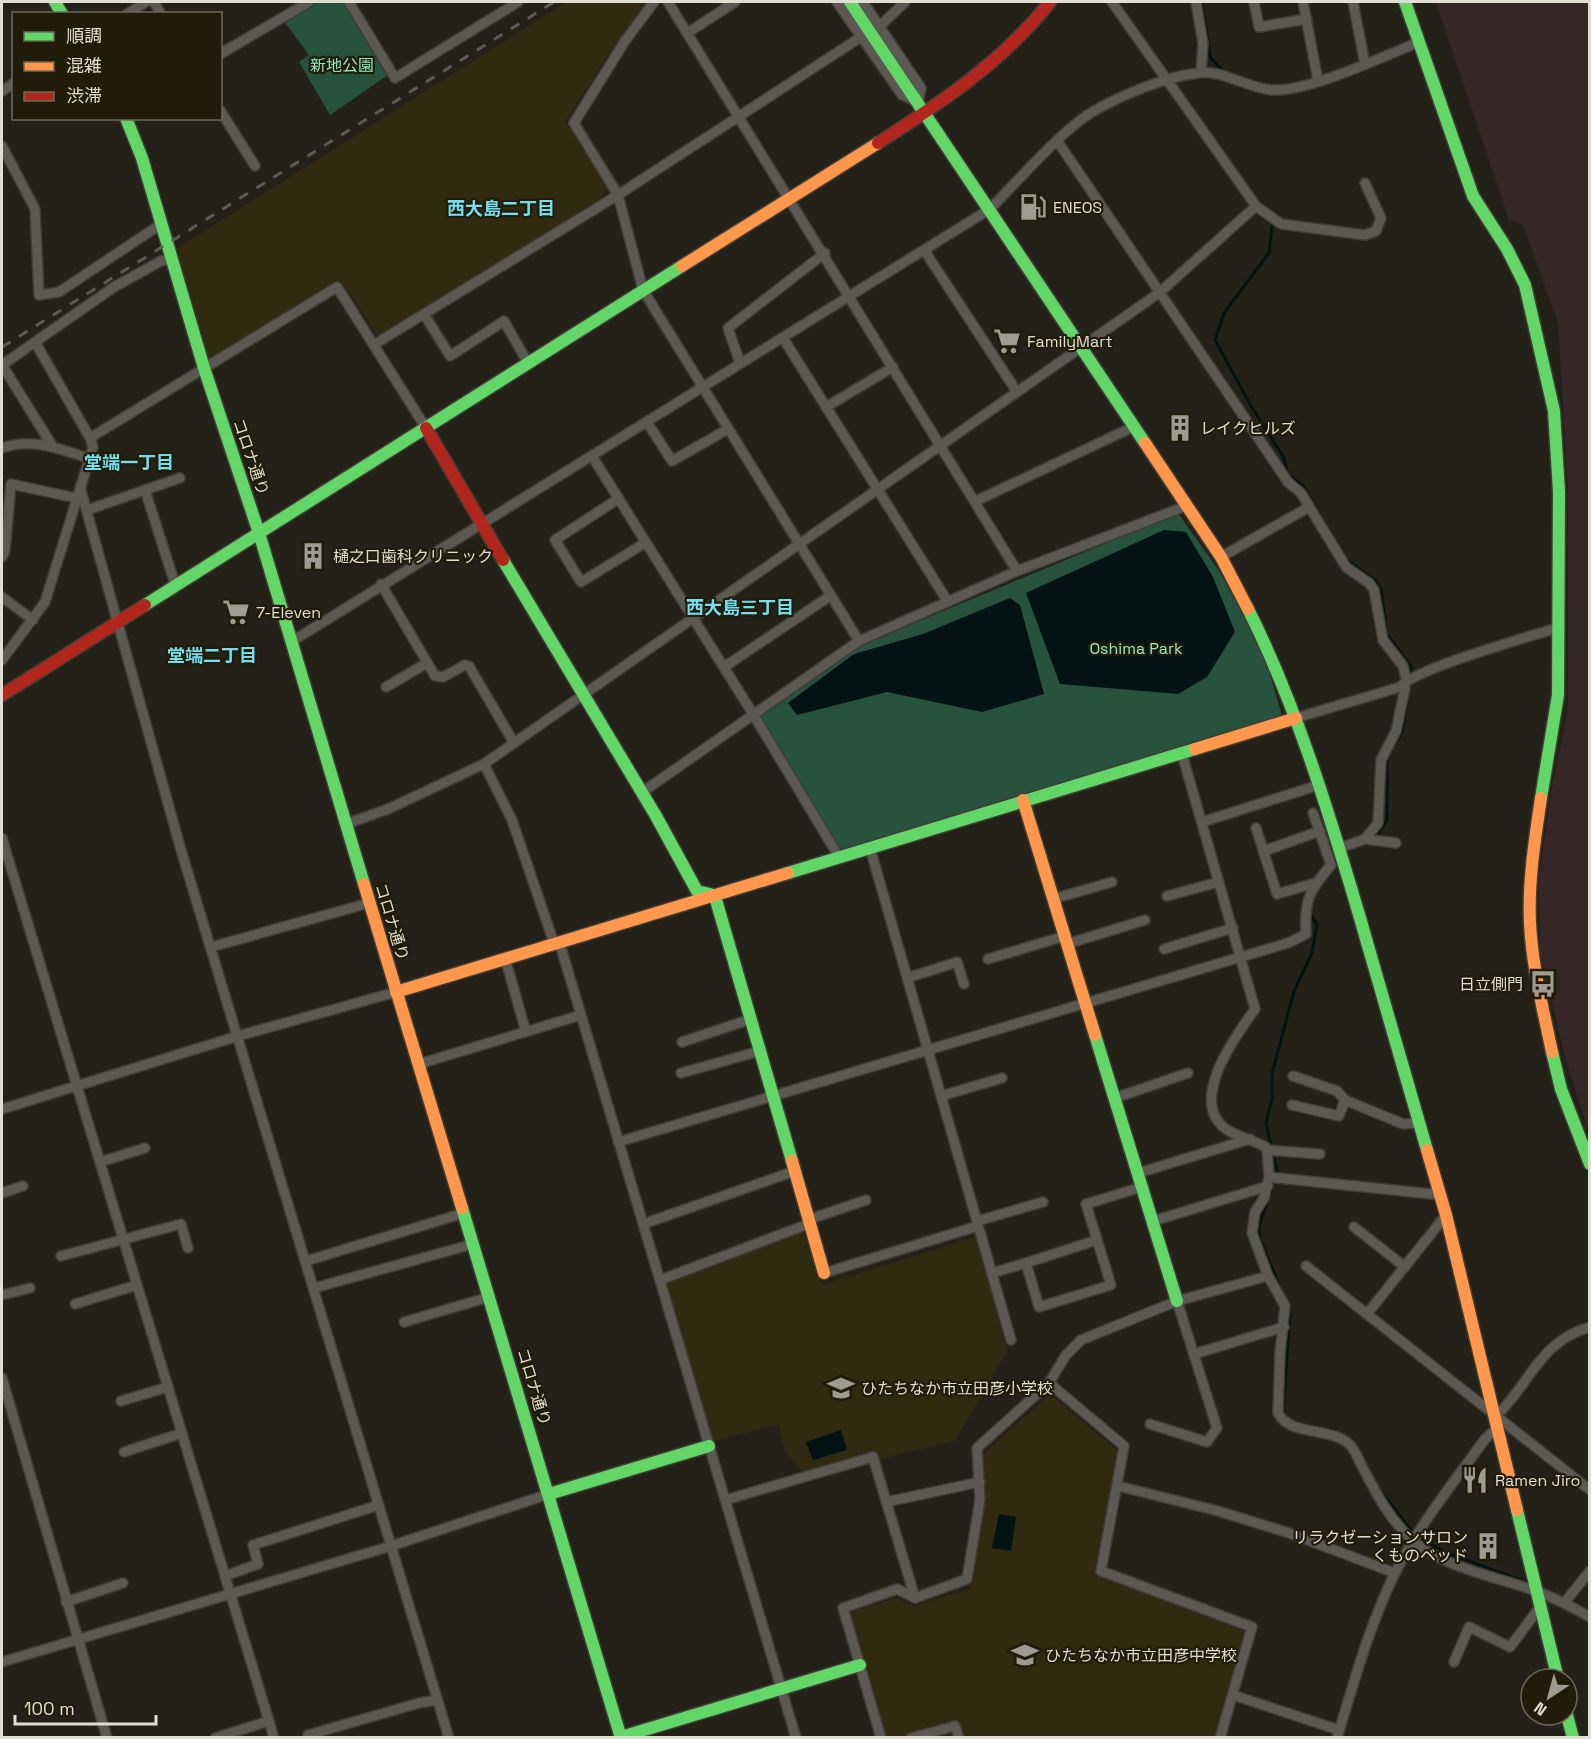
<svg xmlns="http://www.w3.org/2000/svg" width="1591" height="1739" viewBox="0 0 1591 1739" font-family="'Space Grotesk','Noto Sans JP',sans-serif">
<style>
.industrial{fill:#372628}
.built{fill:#2f2a10}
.green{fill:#27523d}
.water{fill:#031314}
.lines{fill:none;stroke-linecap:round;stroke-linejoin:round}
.stream{stroke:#031314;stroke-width:3}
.street-casing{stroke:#3f3d35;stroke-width:12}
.fast-casing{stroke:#3f3d35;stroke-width:15}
.slow-casing{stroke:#3f3d35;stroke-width:15}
.jam-casing{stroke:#3f3d35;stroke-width:15}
.street{stroke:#5b5952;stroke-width:9}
.fast{stroke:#63d668;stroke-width:12}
.slow{stroke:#ff974d;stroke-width:12}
.jam{stroke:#b3261e;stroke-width:12}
.rail{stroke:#5d5b54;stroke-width:3;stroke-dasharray:10 10;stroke-linecap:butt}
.labels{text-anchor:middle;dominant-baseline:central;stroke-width:4.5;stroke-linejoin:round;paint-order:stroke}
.park-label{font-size:16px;fill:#93e9c1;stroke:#201c09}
.poi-label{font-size:16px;fill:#e0ddd1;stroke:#201c09;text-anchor:start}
.street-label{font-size:16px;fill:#e0ddd1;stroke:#201c09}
.neighbourhood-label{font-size:18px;font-weight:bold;fill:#74deee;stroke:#201c09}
</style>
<rect width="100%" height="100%" fill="#242218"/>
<!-- industrial -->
<path class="industrial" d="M1436,2h153v1130l-22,-68 -27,-111 -1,-76 14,-96 15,-70v-220l-10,-168 -35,-98 -14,-5z"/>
<!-- built -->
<g class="built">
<path d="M566,2h82l-38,50 -44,69 41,68 -7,10 -221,139 -38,-57 -132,79 -33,-111z"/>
<path d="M803,1232l19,53 156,-49 29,116 -52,89 -75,18 -14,-6 -64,19 -18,-23 -5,-25 -67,18 -48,-157z"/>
<path d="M1050,1394l68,57 -20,125 149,56 -30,105h-255l-4,-15 -56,15 -18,1 -36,-125 48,-15 18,8 56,-17 15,-87 -3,-47z"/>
</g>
<!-- green -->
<g class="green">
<path d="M317,2h27l44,73 -58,40 -31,-53 10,-7 -26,-35z"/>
<path d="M1178,513l41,58 44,79 19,66 -441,134 -81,-134 97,-69z"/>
</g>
<!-- water -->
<g class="water">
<path d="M1164,530l22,2 27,45 22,55 -28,45 -29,17 -118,-10 -34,-91z"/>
<path d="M1010,598l10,7 24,89 -62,18 -95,-20 -90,23 -9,-12 66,-49 69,-20z"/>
<path d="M841,1430l6,20 -34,10 -7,-18z"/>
<path d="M999,1514l17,3 -5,34 -19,-3z"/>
</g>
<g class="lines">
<!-- stream -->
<g class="stream">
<path d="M1202,2l8,55 15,16"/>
<path d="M1272,226l-3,27 -45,60 -9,27 36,66 33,52 4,17 15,11 33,56"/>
<path d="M1347,560l29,21 5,9 6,44 24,33 -1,9"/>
<path d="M1394,745l8,-13 8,-49"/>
<path d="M1375,838l12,-18v-65"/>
<path d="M1345,851l25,-9"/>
<path d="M1277,1171l-11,-48 6,-24v-25l22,-83 18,-38 5,-29 -9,-12"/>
<path d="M1273,1185l-14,41 1,13 30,73 -7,103"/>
<path d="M1297,1423l36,8 17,9"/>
<path d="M1379,1489l32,41"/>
<path d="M1421,1539l24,13 81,30"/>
</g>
<defs>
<g id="street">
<path d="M154,2l7,12"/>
<path d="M349,2l46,76 123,-76"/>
<path d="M654,2l-29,39 -51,82 44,72 25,95 216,351"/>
<path d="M668,2l349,569"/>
<path d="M837,2l65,93 16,7 3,-14 -58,-86"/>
<path d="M1112,2l144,204 25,18 84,11 11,-4 5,-13 -16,-35"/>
<path d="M1196,2l7,42 -2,28"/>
<path d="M1254,2l5,25 48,-8"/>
<path d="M1303,2l15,79"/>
<path d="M1353,2l12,62"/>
<path d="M127,14l19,-12"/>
<path d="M880,26l25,-24"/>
<path d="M689,32l46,-30"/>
<path d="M220,54l89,-52"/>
<path d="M2,91l12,-8"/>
<path d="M220,110l35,56"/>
<path d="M1058,142l230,340 13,11 45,74 23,16 5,7 9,50 20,26 3,13"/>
<path d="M2,146l33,63 4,86 20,-3 102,-68"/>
<path d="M924,250l93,142"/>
<path d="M424,314l26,42 54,-35 24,42"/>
<path d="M783,338l165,264"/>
<path d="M35,342l55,96"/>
<path d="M375,344l243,-149 243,-158"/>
<path d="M740,363l-12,-35 97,-75"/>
<path d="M2,365l112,-78 47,-26 11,-2"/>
<path d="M2,365l51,82"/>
<path d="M826,407l67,-40"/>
<path d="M647,422l25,39 56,-32"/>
<path d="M2,448c30,-11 57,1 86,10"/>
<path d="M592,456l161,258 86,143"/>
<path d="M80,487l101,363 268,888"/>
<path d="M145,490l30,94"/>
<path d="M618,499l-63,41 26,42 64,-39"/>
<path d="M976,501l157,-74"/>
<path d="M87,510l93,-32"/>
<path d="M2,557l3,-6 6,-67 65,14"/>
<path d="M1221,557l88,-50"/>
<path d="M381,584l54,92 8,1 22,-12 4,1 45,77"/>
<path d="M2,597l31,23"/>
<path d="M291,642l699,-433c28,-28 70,-77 102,-97 30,-17 72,-35 106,-39 25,-4 50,16 75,17 35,2 111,-34 146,-48"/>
<path d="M2,660l43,-58 48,-155 -3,-9 247,-151 89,141"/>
<path d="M724,667l106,-71"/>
<path d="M386,687l41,-24"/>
<path d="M1296,718l104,-31c16,-19 129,-50 160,-60"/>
<path d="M1182,754l73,255c-20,28 -70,95 -26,122 12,7 26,9 38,17l2,29 -5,21 -9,14 -3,21 16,43 17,30 -5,46 -2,61c12,24 55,13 73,33 5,6 9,17 13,24 13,25 26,49 46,68 30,29 87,39 126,53 19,7 36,16 54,26"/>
<path d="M484,764l28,56 42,123"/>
<path d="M641,793l218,-152 158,-70 169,-65"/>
<path d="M1202,822l117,-37"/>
<path d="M346,824l42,-15 96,-45 675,-471 97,-87"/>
<path d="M1256,828l21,66 38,-11"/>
<path d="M2,838l272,900"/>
<path d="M1365,839l31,4"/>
<path d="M870,848l141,492"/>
<path d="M1340,848l25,-9 13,-16 3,-63 15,-29 9,-43 -4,-2"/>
<path d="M1264,851l56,-20"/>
<path d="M1167,896l52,-14"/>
<path d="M1053,899l59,-17"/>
<path d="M559,941l237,797"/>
<path d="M1067,944l78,-24"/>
<path d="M211,947l158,-44"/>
<path d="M1164,949l69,-21"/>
<path d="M505,958l21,74"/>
<path d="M988,959l77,-23"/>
<path d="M907,978l50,-16 7,22"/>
<path d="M682,1042l69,-23"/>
<path d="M419,1064l162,-49"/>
<path d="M681,1073l79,-22"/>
<path d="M1293,1076l44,15 8,9"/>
<path d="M941,1096l61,-18"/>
<path d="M1115,1098l73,-25"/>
<path d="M1292,1105l47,11 6,-16 58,24 16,-1"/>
<path d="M2,1109l236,-73 158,-44"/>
<path d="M618,1142l670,-199 18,-9c-2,-34 3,-43 25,-69l-18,-52"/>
<path d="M1268,1150l52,4"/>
<path d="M100,1162l45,-14"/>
<path d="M1138,1173l112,-34"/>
<path d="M1269,1177l172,18"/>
<path d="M2,1193l21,-7"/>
<path d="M810,1219l56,-19"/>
<path d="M977,1221l66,-19"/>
<path d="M1153,1221l115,-35"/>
<path d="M643,1224l152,-53"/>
<path d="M1354,1227l51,40"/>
<path d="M61,1256l120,-32 7,24"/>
<path d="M306,1261l158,-48"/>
<path d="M1026,1263l71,-23"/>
<path d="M1306,1266l284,224"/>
<path d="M824,1273l154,-47"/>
<path d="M992,1273l34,-10 13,44 72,-22 -25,-81 56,-17"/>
<path d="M660,1280l151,-57"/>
<path d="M314,1288l159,-44"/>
<path d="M2,1295l28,-7"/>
<path d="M75,1304l62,-19"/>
<path d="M1367,1314l79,-99"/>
<path d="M404,1322l85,-25"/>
<path d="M1194,1354l90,-27"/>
<path d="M2,1378l105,360"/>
<path d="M1049,1383l75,63 -23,125 151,56 -32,111"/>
<path d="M121,1401l47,-14"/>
<path d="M1495,1417c35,-32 44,-76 95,-90"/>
<path d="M1150,1424l57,18 10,-14 -40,-127"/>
<path d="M124,1452l58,-19"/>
<path d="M1118,1486l100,25 71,22 106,40"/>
<path d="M725,1500l148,-43 42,141"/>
<path d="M886,1502l94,-20"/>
<path d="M225,1576l33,-12 -5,-19 126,-40"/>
<path d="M66,1602l57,-19"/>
<path d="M1564,1603l26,-32"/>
<path d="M2,1662l389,-116 158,-52"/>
<path d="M1454,1662l15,-35 41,20 30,-40"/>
<path d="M1233,1695l106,35"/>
<path d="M308,1735l111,-32 18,-3"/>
<path d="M215,1738l54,-17"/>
<path d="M881,1738l-38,-130 54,-19 18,9 52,-19 13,-79 -3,-52 72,-65 17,-28 15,-15 96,-39 91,-25"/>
<path d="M911,1738l44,-12 4,12"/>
<path d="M1337,1738c17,-56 32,-112 58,-165 24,-48 59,-91 90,-134l13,-12"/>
</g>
<g id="fast">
<path d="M55,2l7,12"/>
<path d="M850,2l295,441"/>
<path d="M1405,2l68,194 34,53 18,36 29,126 5,81 -1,203 -17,103"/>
<path d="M126,118l16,40 62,210 55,165 105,351"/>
<path d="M503,560l153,256 41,75 13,3 6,6 76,261"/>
<path d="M145,605l537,-339"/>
<path d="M1248,609c49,98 81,204 112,309 22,77 45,155 67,232"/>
<path d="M788,873l407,-124"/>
<path d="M1095,1035l82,266"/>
<path d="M1552,1052l9,37 29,75"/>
<path d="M462,1208l159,530"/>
<path d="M549,1494l160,-48"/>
<path d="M1517,1510l41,169"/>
<path d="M1567,1715l6,23"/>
<path d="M621,1737l239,-72"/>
</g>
<g id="slow">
<path d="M682,266l196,-123"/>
<path d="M1145,443l76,114 27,52"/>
<path d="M1195,749l101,-31"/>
<path d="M1541,798c-6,41 -13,83 -11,125 2,43 13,86 22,129"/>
<path d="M1023,800l72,235"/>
<path d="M364,884l98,324"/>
<path d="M396,992l392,-119"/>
<path d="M1427,1150l19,65 71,295"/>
<path d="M792,1161l32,112"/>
</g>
<g id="jam">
<path d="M878,143c64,-41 124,-81 172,-141"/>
<path d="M426,428l77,132"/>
<path d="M2,695l143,-90"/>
</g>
</defs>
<!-- street casing -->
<use href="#street" class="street-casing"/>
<!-- fast casing -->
<use href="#fast" class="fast-casing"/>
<!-- slow casing -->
<use href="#slow" class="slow-casing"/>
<!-- jam casing -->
<use href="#jam" class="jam-casing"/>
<!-- street -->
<use href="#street" class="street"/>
<!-- fast -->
<use href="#fast" class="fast"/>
<!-- slow -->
<use href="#slow" class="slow"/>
<!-- jam -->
<use href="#jam" class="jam"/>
<!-- rail -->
<path class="rail" d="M2,347l552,-345"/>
</g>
<!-- icons -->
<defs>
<symbol id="fuel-bare" viewBox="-9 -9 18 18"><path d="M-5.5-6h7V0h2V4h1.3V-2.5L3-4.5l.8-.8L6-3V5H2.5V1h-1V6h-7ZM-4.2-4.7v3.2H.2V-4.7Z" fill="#9e9c90" stroke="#201c09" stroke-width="2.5" paint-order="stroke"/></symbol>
<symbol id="supermarket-bare" viewBox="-9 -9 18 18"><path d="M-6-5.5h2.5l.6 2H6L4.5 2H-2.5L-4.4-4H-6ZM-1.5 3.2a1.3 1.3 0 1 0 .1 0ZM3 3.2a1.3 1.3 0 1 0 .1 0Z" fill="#9e9c90" stroke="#201c09" stroke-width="2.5" paint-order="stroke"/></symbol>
<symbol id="building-bare" viewBox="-9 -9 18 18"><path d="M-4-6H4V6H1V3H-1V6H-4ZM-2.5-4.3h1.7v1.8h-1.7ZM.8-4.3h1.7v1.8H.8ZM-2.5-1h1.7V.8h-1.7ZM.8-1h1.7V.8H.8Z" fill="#9e9c90" stroke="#201c09" stroke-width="2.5" paint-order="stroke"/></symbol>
<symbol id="bus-bare" viewBox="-9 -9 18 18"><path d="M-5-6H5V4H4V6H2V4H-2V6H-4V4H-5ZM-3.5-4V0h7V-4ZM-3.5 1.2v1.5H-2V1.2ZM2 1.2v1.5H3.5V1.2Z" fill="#9e9c90" stroke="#201c09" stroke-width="2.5" paint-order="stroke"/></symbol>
<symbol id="school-bare" viewBox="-9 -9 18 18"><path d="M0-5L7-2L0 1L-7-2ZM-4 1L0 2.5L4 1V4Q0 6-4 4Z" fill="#9e9c90" stroke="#201c09" stroke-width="2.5" paint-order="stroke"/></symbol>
<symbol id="restaurant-bare" viewBox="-9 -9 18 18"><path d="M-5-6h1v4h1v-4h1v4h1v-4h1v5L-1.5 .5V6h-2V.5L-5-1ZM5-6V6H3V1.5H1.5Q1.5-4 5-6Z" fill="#9e9c90" stroke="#201c09" stroke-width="2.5" paint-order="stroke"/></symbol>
</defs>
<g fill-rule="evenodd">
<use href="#fuel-bare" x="1014" y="188" width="38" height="38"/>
<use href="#supermarket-bare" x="988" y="322" width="38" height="38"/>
<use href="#building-bare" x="1161" y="409" width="38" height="38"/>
<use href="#building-bare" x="294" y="537" width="38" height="38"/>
<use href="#supermarket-bare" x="217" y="593" width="38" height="38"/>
<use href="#bus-bare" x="1524" y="965" width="38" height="38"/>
<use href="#school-bare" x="822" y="1369" width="38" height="38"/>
<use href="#restaurant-bare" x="1456" y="1461" width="38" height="38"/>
<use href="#building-bare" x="1469" y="1527" width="38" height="38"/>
<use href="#school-bare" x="1006" y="1636" width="38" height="38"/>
</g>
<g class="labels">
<!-- park labels -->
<g class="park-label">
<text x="342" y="65">新地公園</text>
<text x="1136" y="648">Oshima Park</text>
</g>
<!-- poi labels -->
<g class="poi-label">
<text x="1053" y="207">ENEOS</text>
<text x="1027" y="341">FamilyMart</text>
<text x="1200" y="428">レイクヒルズ</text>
<text x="333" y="556">樋之口歯科クリニック</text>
<text x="256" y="612">7-Eleven</text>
<text x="1523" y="984" text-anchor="end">日立側門</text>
<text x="861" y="1388">ひたちなか市立田彦小学校</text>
<text x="1495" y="1480">Ramen Jiro</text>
<text x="1468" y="1537" text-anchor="end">リラクゼーションサロン<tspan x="1468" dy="18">くものベッド</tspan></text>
<text x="1045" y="1655">ひたちなか市立田彦中学校</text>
</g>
<!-- street labels -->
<g class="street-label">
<text transform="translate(251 457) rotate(71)">コロナ通り</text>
<text transform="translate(392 922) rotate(73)">コロナ通り</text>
<text transform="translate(534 1387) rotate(73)">コロナ通り</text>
</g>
<!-- neighbourhood labels -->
<g class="neighbourhood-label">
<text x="501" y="208">西大島二丁目</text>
<text x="129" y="462">堂端一丁目</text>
<text x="740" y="607">西大島三丁目</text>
<text x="212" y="655">堂端二丁目</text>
</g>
</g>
<!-- border -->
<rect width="1591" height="1739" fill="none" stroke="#e0ddd1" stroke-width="6"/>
<!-- legend -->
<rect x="12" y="12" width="210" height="108" fill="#201c09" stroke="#6d6959" stroke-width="1.5"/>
<rect x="24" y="32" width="30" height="9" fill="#63d668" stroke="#6d6959" stroke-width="1.5"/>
<text x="66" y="42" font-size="18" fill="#e0ddd1">順調</text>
<rect x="24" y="62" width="30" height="9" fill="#ff974d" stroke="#6d6959" stroke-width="1.5"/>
<text x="66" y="72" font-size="18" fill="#e0ddd1">混雑</text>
<rect x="24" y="92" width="30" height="9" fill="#b3261e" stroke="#6d6959" stroke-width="1.5"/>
<text x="66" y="102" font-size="18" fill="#e0ddd1">渋滞</text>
<!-- north arrow -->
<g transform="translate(1549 1697) rotate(216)"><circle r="28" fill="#201c09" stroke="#6d6959" stroke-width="1.5"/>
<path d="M0-4.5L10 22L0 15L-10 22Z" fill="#9e9c90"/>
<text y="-9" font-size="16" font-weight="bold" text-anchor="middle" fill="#e0ddd1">N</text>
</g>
<!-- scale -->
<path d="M15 1715v9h141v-9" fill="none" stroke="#e0ddd1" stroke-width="3"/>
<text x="24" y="1715" font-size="18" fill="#e0ddd1" stroke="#201c09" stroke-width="4.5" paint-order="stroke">100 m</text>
</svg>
